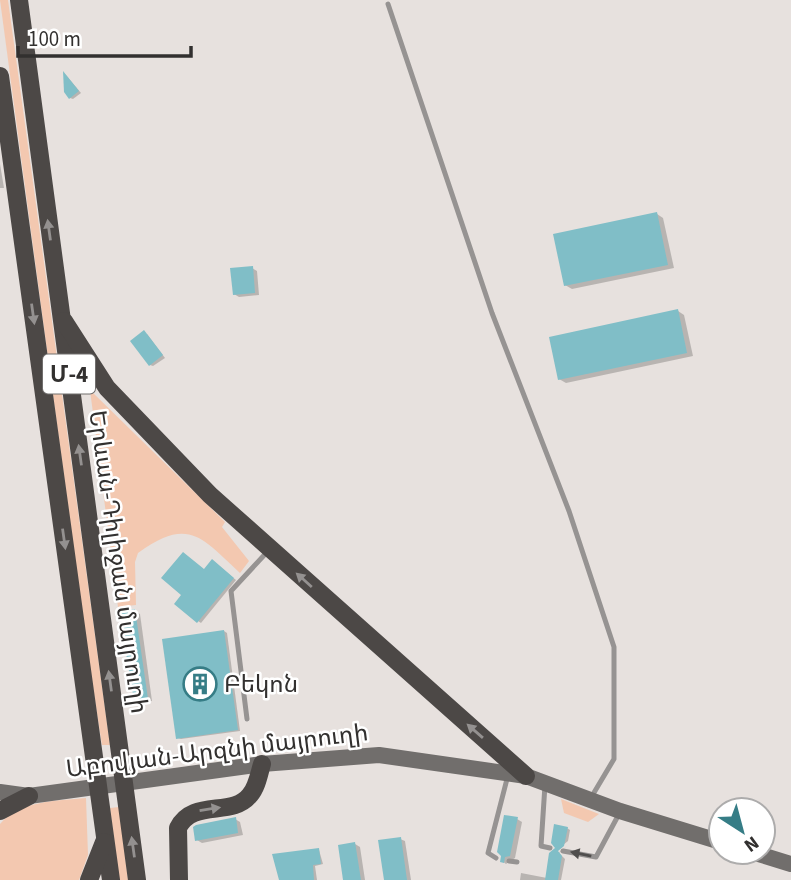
<svg xmlns="http://www.w3.org/2000/svg" width="791" height="880" viewBox="0 0 791 880" font-family="'Source Sans 3','Noto Sans Armenian',sans-serif">
<style>
.green{fill:#f3c8b0}
.shadow{fill:#0003}
.building{fill:#80bec7}
.lines{fill:none;stroke-linecap:round;stroke-linejoin:round}
.service{stroke:#969392;stroke-width:5}
.secondary{stroke:#716e6c;stroke-width:16}
.trunk{stroke:#4c4846;stroke-width:18}
.oneway{fill:#949190}
.oneway2{fill:#504e4d}
.labels{text-anchor:middle;dominant-baseline:central;stroke-width:5;stroke-linejoin:round;paint-order:stroke}
.shield{fill:#fff;stroke:#706e6d;stroke-width:2}
.shield-label{font-size:23px;font-weight:bold;fill:#32302f}
.street-label{font-size:24px;fill:#32302f;stroke:#fff}
.poi-label{font-size:24px;fill:#32302f;stroke:#fff;text-anchor:start}
</style>
<rect width="100%" height="100%" fill="#e7e1de"/>
<!-- green -->
<g class="green">
<path d="M0,0h8l102,745h-8l-14,-89z"/>
<path d="M90,390l135,132 -3,5 27,34 -9,12c-38,-35 -51,-57 -102,-20l-3,9 1,43 -18,2z"/>
<path d="M86,798l2,57 -9,25h-79v-56c21,-24 56,-23 86,-26z"/>
<path d="M561,799l38,15 -11,8 -24,-9z"/>
<path d="M119,807l9,73h-9l-9,-72z"/>
</g>
<!-- shadow -->
<g class="shadow">
<path d="M65,74l16,19 -8,6 -3,-1z"/>
<path d="M0,164l4,24h-4z"/>
<path d="M657,214l6,4 11,50 -102,21 -7,-4z"/>
<path d="M252,268l5,3 2,24 -20,2 -5,-3z"/>
<path d="M678,311l6,4 9,41 -127,27 -7,-4z"/>
<path d="M147,334l18,24 -12,8 -3,-1z"/>
<path d="M215,563l21,17 -35,43 -3,-2z"/>
<path d="M135,611l5,3 12,87 -12,1 -4,-2z"/>
<path d="M224,631l3,2 13,98 -59,8 -3,-1z"/>
<path d="M235,819l5,3 3,13 -41,8 -5,-3z"/>
<path d="M517,819l5,3 -7,36 -9,6 -4,-3 1,-5z"/>
<path d="M567,828l3,2 -2,11 -10,8z"/>
<path d="M400,839l5,2 6,39h-25z"/>
<path d="M355,844l5,3 5,33h-20z"/>
<path d="M567,846l-8,7 6,6 -4,21h-41l1,-7 26,5 10,-24z"/>
<path d="M319,850l4,14 -8,2 2,14h-37l-6,-25z"/>
</g>
<!-- building -->
<g class="building">
<path d="M63,71l16,20 -10,8 -5,-7z"/>
<path d="M657,212l11,53 -104,21 -11,-52z"/>
<path d="M253,266l2,27 -22,2 -3,-27z"/>
<path d="M678,309l9,44 -129,27 -9,-43z"/>
<path d="M144,330l19,25 -14,11 -19,-25z"/>
<path d="M183,552l21,17 8,-10 22,19 -37,45 -23,-19 7,-9 -20,-17z"/>
<path d="M135,609l13,90 -14,2 -15,-90z"/>
<path d="M224,630l14,100 -62,9 -14,-100z"/>
<path d="M504,815l14,2 -8,39 -5,1 -1,6 -4,-1 1,-6 -4,-4z"/>
<path d="M236,817l2,16 -43,8 -2,-14 3,-2z"/>
<path d="M554,824l14,3 -4,19 -6,5 4,5 -4,24h-13l4,-27 6,-5 -4,-5z"/>
<path d="M401,837l6,43h-23l-6,-40z"/>
<path d="M355,842l6,38h-18l-5,-35z"/>
<path d="M319,848l2,16 -8,1 1,15h-35l-7,-26z"/>
</g>
<g class="lines">
<!-- service -->
<g class="service">
<path d="M388,4l104,309 77,198 45,136v112l-22,37"/>
<path d="M247,719l-16,-128 37,-40"/>
<path d="M545,785l-4,61 9,2"/>
<path d="M563,851l33,6 23,-43"/>
<path d="M496,858l-8,-5 20,-78"/>
<path d="M509,861l8,1"/>
</g>
<!-- secondary -->
<g class="secondary">
<path d="M0,792l29,4 233,-32 117,-9 147,21 94,35 101,31"/>
<path d="M752,852l39,12"/>
</g>
<!-- trunk -->
<g class="trunk">
<path d="M19,0l118,880"/>
<path d="M0,76l111,804"/>
<path d="M64,321l43,67 103,107 316,281"/>
<path d="M0,811l29,-15"/>
<path d="M89,880l15,-38"/>
<path d="M179,880l-1,-52c15,-30 54,-10 72,-33 7,-8 9,-21 12,-31"/>
</g>
</g>
<!-- one-way arrows -->
<defs><path id="oneway-solid" d="M-6-.8H1V-3.2L6.5 0L1 3.2V.8H-6Z" transform="scale(1.75)"/></defs>
<g class="oneway">
<use href="#oneway-solid" transform="translate(49 230) rotate(-98)"/>
<use href="#oneway-solid" transform="translate(33 314) rotate(82)"/>
<use href="#oneway-solid" transform="translate(80 455) rotate(-98)"/>
<use href="#oneway-solid" transform="translate(64 539) rotate(82)"/>
<use href="#oneway-solid" transform="translate(304 580) rotate(-138)"/>
<use href="#oneway-solid" transform="translate(110 681) rotate(-98)"/>
<use href="#oneway-solid" transform="translate(475 731) rotate(-139)"/>
<use href="#oneway-solid" transform="translate(210 809) rotate(-9)"/>
<use href="#oneway-solid" transform="translate(133 847) rotate(-98)"/>
</g>
<use class="oneway2" href="#oneway-solid" transform="translate(581 854) rotate(-169)"/>
<!-- icons -->
<defs>
<symbol id="building-ring" viewBox="-11 -11 22 22"><circle r="9.5" fill="#fff" stroke="#367d86" stroke-width="1.5"/><path d="M-4-6H4V6H1V3H-1V6H-4ZM-2.5-4.3h1.7v1.8h-1.7ZM.8-4.3h1.7v1.8H.8ZM-2.5-1h1.7V.8h-1.7ZM.8-1h1.7V.8H.8Z" fill="#367d86"/></symbol>
</defs>
<g fill-rule="evenodd">
<use href="#building-ring" x="181" y="665" width="38" height="38"/>
</g>
<g class="labels">
<!-- shield labels -->
<rect class="shield" x="43" y="354.5" width="52" height="39" rx="5"/>
<g class="shield-label">
<text x="69" y="374">Մ-4</text>
</g>
<!-- street labels -->
<g class="street-label">
<text transform="translate(118 562) rotate(82)">Երևան-Դիլիջան մայրուղի</text>
<text transform="translate(217 751) rotate(-7)">Աբովյան-Արզնի մայրուղի</text>
</g>
<!-- poi labels -->
<g class="poi-label">
<text x="224" y="684">Բեկոն</text>
</g>
</g>
<!-- north arrow -->
<g transform="translate(742 831) rotate(144)"><circle r="33" fill="#ffffff" stroke="#adacac" stroke-width="2"/>
<path d="M0-5L12 26L0 18L-12 26Z" fill="#367d86"/>
<text y="-10" font-size="19" font-weight="bold" text-anchor="middle" fill="#32302f">N</text>
</g>
<!-- scale -->
<path d="M18 46v10h173v-10" fill="none" stroke="#32302f" stroke-width="3.5"/>
<text x="28" y="46" font-size="21" fill="#32302f" stroke="#ffffff" stroke-width="5" paint-order="stroke">100 m</text>
</svg>
